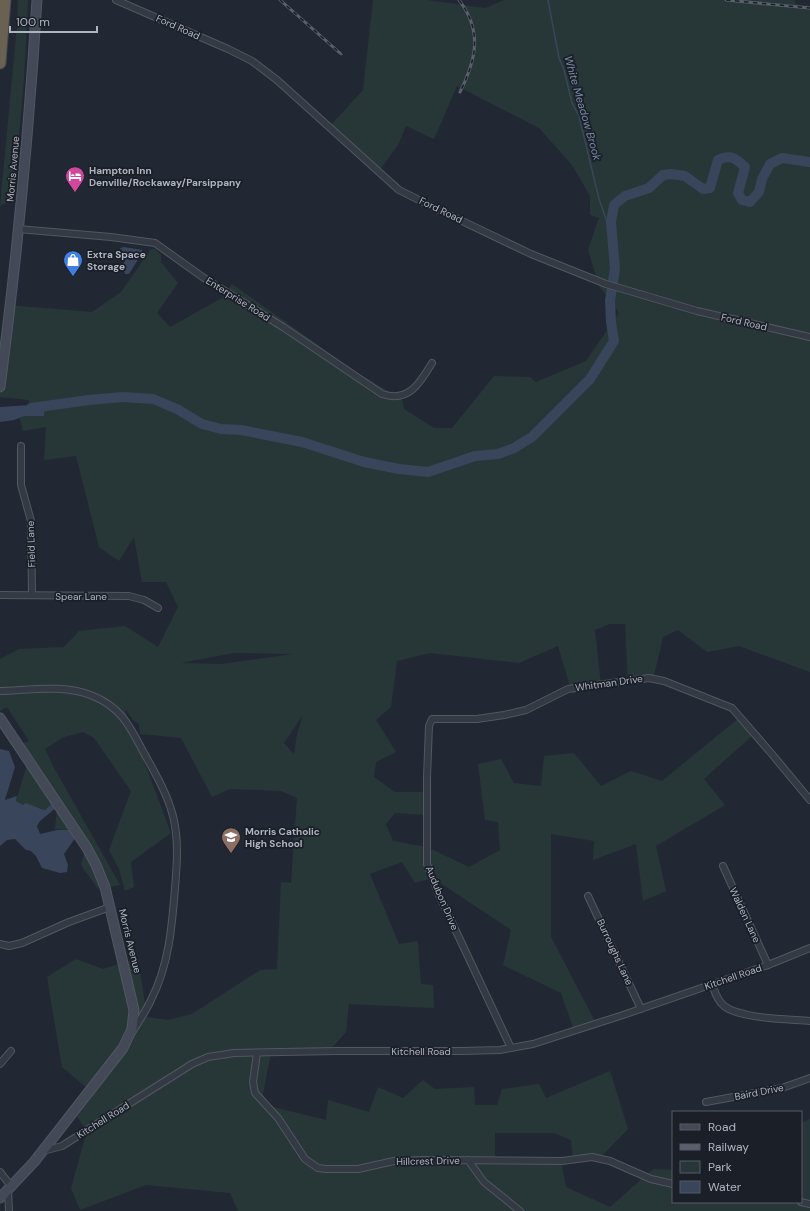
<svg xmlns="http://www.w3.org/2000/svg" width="810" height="1211" viewBox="0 0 810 1211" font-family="'DM Sans',sans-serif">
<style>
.green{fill:#273738;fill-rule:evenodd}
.water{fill:#39455a}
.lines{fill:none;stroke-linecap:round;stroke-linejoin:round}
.stream{stroke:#39455a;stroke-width:1.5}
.river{stroke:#39455a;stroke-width:10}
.street-casing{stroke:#525761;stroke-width:8}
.secondary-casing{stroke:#525761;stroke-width:11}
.highway-casing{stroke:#3f444e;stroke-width:13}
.street{stroke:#343a44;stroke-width:6}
.secondary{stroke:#434956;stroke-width:9}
.highway{stroke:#696152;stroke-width:11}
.rail-casing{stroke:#595f6c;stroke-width:3}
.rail{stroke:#1a1f28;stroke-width:1.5;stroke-dasharray:4.5;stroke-linecap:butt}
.labels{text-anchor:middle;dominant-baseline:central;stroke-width:3.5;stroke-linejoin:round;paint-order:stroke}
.street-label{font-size:10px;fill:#afb4c0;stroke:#1a1f28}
.poi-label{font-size:10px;font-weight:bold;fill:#afb4c0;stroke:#1a1f28;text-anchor:start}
.water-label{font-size:11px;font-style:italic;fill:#7a8aa6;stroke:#1a1f28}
</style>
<rect width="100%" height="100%" fill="#212833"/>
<!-- green -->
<g class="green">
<path d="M18,0h10c-3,66 -6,136 -19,201l-9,5 17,-180z"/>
<path d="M373,0h54l58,8 19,-8h291v4l15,2v666l-71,-26 -32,6 -29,-22 -15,7 -10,43 -25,2 -3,-58h-15l-15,6 6,56 -29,7 -14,-47 -39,17 -89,-10 -33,8 -6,46 -15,13 20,32 -20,10 -2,15 21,15h33l1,23 -34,-2 -9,11 7,17 34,6 42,20 31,-17 -2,-28 -13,-2 -7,-56 23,-5 13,24 27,3 3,-30 30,-3 27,33 30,-15 31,10 77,-63 16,15 -51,46 21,26 -69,41 10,45 -23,10 -7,-57 -43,16 1,-19 -43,-7v103l47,90 -23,6 -14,-40 -58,-28 8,-35 -78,-52 -18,5 -13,-21 -32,12 29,70 19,-3 3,43 12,1 1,23 -85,-4 -3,28 -17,19 -58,2 -10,51 65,16 2,-20 41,12 9,-25 25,11 20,-18 12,9 39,-2 1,18h22l5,-16 37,-5 7,14 64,-27 18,58 -28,29 -27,2 -2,-20 -17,-7h-59v27h66l5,27 44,20 43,-38 20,1v32h128v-79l9,-4v92h-572l-8,-18 -84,-8 -66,25 -9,-22 16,-57 -10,-14 17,-23 -32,-27 -15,-90 29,-18 27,10 35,-11 9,59 21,3 24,-6 68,-44 17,-1 4,-87 10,1 6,-85 -16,-7 -51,-2 -18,8 -31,-59 -41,-4 -1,-10 -6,-4 -7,-10 -1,1 46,122 -40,29 3,25 -9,4 -6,-22 -10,-19 22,-59 -37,-53 -11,-6 -19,5 -19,12 8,17 67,119 -22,4 -17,-24 5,-18 -18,-17 -13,-1 2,-22 -4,-3 -8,6c-10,-1 -20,-4 -29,-9l13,-43 -6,-15 6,-2 -22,-34 -7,4v-52l19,-10 45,-2 15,-16 46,-5 33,21 20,-40 -12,-25h-24l-8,-45 -15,24 -20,-14 -23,-91 -32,4 2,-33 -23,4 -4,-16 15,-4 -6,-11 -28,-3v-54l6,-38 86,7 29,-20 30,-43h4l6,6v7l17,21 -21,30 13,14 52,-29 10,-14 124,88 46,27 2,10 30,19h18l42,-52 36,1 6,5 50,-21 33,-48 -20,-27 -11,-36 11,-32 -9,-3v-19l-18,-31 -33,-37 -82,-42 -23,53 -28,-13 -8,19 -22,30 -47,-48 34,-37zM234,653l59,1 -72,10 -40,-1zM303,715l-6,19 -3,20 -10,-11z"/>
</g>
<!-- water -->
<g class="water">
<path d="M124,247l18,3v3l-13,21h-4l-3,-8c5,-8 4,-11 -2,-18z"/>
<path d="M45,404l-1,12h-20l-10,4 -14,2v-15z"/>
<path d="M0,749l9,2 6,16 -10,33 12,-4 -1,5 7,4 3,-2 15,6 4,1 8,-7 4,4 -17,14 -3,5 3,8 17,-4h11l8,7 -12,17 4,11 -1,7 -7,1 -18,-5 -6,-12 -5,-5 -5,-1 -11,-11 -8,1 -7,6z"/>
</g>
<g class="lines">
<!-- stream -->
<path class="stream" d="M548,0l11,58 5,12 8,33 7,13 20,83 15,43"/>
<!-- river -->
<path class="river" d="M31,408l58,-8 34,-3 30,2 24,10 25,15 19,5 20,1 61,12 62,20 35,7 29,3 47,-16 23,-2 16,-6 18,-11 58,-58 24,-38 -3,-19 -1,-21 5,-32 -4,-47 3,-17 11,-9 24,-8 14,-13 8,-1 14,2 18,13 7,-1 8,-28c13,-6 17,-2 27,7l-7,26 4,7 8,2 9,-10 3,-13 8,-15 12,-6 28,4"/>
<defs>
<g id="street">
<path d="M116,0l112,49 24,12 25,19 122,110 38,19 94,45 75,30 91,27 113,26"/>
<path d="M18,229l93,8 44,6 49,35 79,49 99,67c27,9 38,-11 50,-31"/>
<path d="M21,446v39l10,36 1,74"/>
<path d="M0,595l129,1 15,4 14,8"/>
<path d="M0,691c30,-1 65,-7 93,5 29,12 37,31 51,57 11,20 23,40 29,63 6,24 4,48 2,72 -3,38 -6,77 -24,112 -5,11 -12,21 -18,31"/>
<path d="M723,866l45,99"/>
<path d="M588,896l53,113"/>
<path d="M0,944l9,2 13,-3 47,-21 41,-15"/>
<path d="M712,984c3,8 5,16 12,22 17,13 64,13 86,15"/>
<path d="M511,1048l-72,-153 -12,-31v-87l2,-51 3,-7h45l27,-4 22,-5 42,-21 81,-11 15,3 68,27 39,45 39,47"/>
<path d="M257,1053l-4,29 2,11 23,25 27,41 13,9 8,1h32l36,-8 31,-1 137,1 30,-4 18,4 41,18 22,5"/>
<path d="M0,1064l11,-13"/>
<path d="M706,1102l76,-14 28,-10"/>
<path d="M43,1151l19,-5 130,-82 16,-7 26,-4 103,-2h124l39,-1 33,-6 87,-28 148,-51 42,-17"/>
<path d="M468,1160l16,22 36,29"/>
<path d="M0,1172l11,14"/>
<path d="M8,1190l1,21"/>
<path d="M801,1202l9,2"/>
</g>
<g id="secondary">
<path d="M0,387c17,-128 29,-258 37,-387"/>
<path d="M0,718l87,130 9,17 9,22 29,123 -2,19 -9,19 -89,114 -34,36"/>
</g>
<path id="highway" d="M0,63l5,-63"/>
</defs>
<!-- street casing -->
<use href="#street" class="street-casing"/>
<!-- secondary casing -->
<use href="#secondary" class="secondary-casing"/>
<!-- highway casing -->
<use href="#highway" class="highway-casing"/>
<!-- street -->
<use href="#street" class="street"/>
<!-- secondary -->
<use href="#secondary" class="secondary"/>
<!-- highway -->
<use href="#highway" class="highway"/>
<defs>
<g id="rail">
<path d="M280,0l61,54"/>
<path d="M459,0c24,31 17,60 1,92"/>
<path d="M726,0l84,8"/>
</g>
</defs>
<!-- rail casing -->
<use href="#rail" class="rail-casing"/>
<!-- rail -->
<use href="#rail" class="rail"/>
</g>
<!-- icons -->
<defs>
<symbol id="hotel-pin" viewBox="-11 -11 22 30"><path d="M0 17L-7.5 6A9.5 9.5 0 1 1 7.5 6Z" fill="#d1479c" stroke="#1a1f28"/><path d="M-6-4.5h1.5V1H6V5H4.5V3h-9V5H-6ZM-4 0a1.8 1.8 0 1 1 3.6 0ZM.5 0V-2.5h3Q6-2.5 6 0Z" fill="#fff"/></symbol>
<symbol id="shop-pin" viewBox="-11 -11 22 30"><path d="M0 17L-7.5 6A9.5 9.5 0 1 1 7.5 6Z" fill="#3f7fe0" stroke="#1a1f28"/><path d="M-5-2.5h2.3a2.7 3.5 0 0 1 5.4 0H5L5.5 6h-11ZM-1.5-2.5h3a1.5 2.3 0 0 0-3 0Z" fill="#fff"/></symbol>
<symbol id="school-pin" viewBox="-11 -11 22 30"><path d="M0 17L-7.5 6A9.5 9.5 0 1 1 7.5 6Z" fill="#8d6e63" stroke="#1a1f28"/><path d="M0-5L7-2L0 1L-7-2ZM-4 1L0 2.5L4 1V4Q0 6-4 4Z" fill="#fff"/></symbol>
</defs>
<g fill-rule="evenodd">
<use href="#hotel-pin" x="64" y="165" width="22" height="30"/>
<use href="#shop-pin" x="62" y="249" width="22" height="30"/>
<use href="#school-pin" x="220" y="826" width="22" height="30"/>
</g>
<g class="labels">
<!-- street labels -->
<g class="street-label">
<text transform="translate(178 27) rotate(24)">Ford Road</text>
<text transform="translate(13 169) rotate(-85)">Morris Avenue</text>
<text transform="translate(441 210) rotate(26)">Ford Road</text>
<text transform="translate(238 299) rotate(32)">Enterprise Road</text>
<text transform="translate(744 322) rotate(13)">Ford Road</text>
<text transform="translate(31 544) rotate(-92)">Field Lane</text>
<text x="81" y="596">Spear Lane</text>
<text transform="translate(609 683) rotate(-8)">Whitman Drive</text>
<text transform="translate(442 898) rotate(67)">Audubon Drive</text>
<text transform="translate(745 915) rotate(65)">Walden Lane</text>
<text transform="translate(130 941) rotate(76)">Morris Avenue</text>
<text transform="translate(615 952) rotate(65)">Burroughs Lane</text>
<text transform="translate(733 977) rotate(-19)">Kitchell Road</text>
<text x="421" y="1051">Kitchell Road</text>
<text transform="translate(759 1092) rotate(-11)">Baird Drive</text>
<text transform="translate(103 1120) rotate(-32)">Kitchell Road</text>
<text transform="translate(428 1161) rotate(-1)">Hillcrest Drive</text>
</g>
<!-- poi labels -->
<g class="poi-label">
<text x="89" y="170">Hampton Inn<tspan x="89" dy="12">Denville/Rockaway/Parsippany</tspan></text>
<text x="87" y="254">Extra Space<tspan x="87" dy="12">Storage</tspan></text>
<text x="245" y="831">Morris Catholic<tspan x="245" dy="12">High School</tspan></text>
</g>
<!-- water labels -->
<g class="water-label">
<text transform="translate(583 108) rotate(74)">White Meadow Brook</text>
</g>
</g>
<!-- legend -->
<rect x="672" y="1111" width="130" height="92" fill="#1a1f28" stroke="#565b65"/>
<rect x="680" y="1124" width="20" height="6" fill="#434956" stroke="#565b65"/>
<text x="708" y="1131" font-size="12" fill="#afb4c0">Road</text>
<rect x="680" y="1144" width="20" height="6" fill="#595f6c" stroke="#565b65"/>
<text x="708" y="1151" font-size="12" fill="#afb4c0">Railway</text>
<rect x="680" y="1161" width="20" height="12" fill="#273738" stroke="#565b65"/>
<text x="708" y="1171" font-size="12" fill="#afb4c0">Park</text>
<rect x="680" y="1181" width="20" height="12" fill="#39455a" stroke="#565b65"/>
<text x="708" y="1191" font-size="12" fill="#afb4c0">Water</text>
<!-- scale -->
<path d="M10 26v6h87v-6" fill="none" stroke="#afb4c0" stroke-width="2"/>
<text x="16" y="26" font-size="12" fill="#afb4c0" stroke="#1a1f28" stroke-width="3" paint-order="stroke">100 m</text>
</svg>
